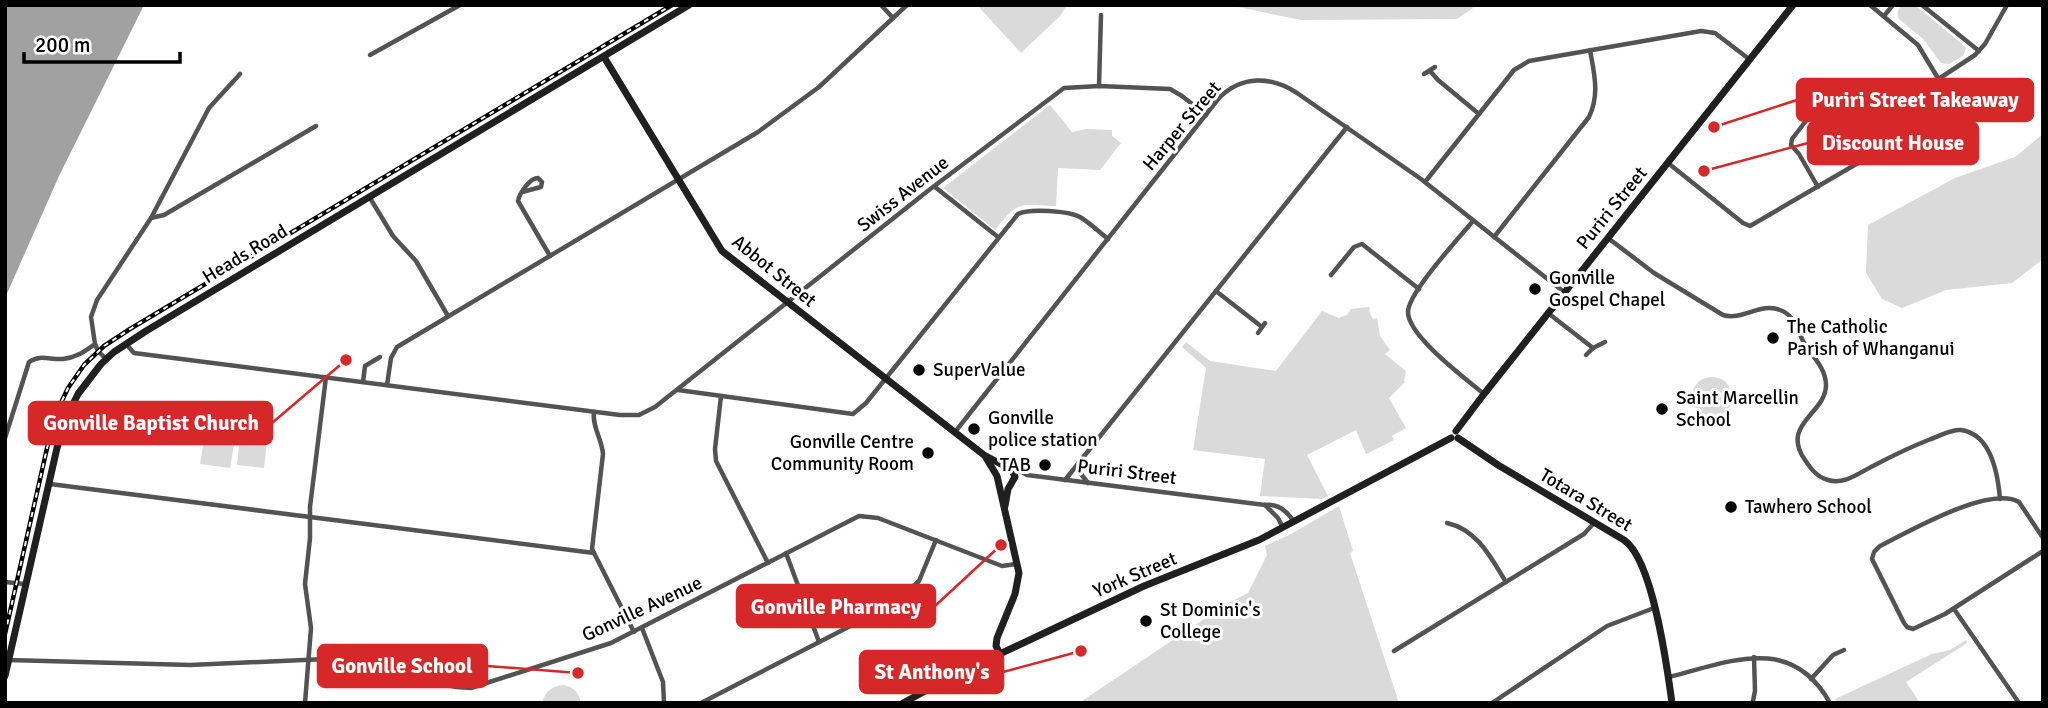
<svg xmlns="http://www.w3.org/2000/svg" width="2048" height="708" viewBox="0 0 2048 708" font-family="Signika,sans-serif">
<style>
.green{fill:#dadada}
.water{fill:#a1a1a1}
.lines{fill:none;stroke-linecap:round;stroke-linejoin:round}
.street{stroke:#535353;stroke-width:4.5}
.secondary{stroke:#202020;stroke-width:7}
.rail-casing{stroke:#000;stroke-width:4.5}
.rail{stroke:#fff;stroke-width:2;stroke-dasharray:5;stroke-linecap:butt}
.poi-dot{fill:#000;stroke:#fff;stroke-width:2.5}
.labels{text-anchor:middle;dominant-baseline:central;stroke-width:6;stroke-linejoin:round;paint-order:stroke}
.street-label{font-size:19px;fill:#000;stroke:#fff}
.poi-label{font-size:19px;fill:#000;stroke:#fff;text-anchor:start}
.leader{fill:none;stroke:#d62828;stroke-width:2.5}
.callout-dot{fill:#d62828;stroke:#fff;stroke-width:2.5}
.callout{fill:#d62828;stroke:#d62828;stroke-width:2.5}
.callout-label{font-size:21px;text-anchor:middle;font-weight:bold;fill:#fff}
</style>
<rect width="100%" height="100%" fill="#fff"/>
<!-- green -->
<g class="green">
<path d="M977,5h90l-7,11 -39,37z"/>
<path d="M1228,5h244l1,3 -16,11 -156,1z"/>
<path d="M1902,5h13l46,38 5,5 -3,8 -14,8 -8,-1 -18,-24 -24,-20c-3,-6 -1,-9 3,-14z"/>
<path d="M1050,105l22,27 14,-3 26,1v6l9,7 -21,27 -42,-2 -2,38c-37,-2 -37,-6 -61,24l-52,-42z"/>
<path d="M2043,134v125l-31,24 -66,7 -44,18 -20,-9 -16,-26 2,-48 87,-47 60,-21z"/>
<path d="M1369,307l1,7 3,5 4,-1 3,18 10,14 -5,4 21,17 -2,10 1,1 -16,16 17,30 -14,8 2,4 -28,14 -10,-24 -49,25 21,41 -6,3 -62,-3 5,-37 -72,-9 13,-82 -24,-21 4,-5 24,19 66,10 46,-60 17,7 8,-3 4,-6z"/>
<circle cx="1712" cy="397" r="20"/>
<path d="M205,434l30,5 -5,29 -30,-4z"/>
<path d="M240,438l27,3 -3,27 -27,-3z"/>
<path d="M1339,506l14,45 -3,2 49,150h-320l149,-100 20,-10 19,-38 -2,-9 26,-12z"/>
<path d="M1966,640l1,3 -61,39 14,21h-83l-2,-4 97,-45 18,-4z"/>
<path d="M564,685c10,2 15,8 17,18h-39c3,-12 10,-17 22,-18z"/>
</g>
<!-- water -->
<path class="water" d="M5,5h139l-85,171 -54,122z"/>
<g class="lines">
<!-- street -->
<g class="street">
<path d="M881,5l12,13"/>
<path d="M1870,5l48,40 53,88"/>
<path d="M1922,5l57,46"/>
<path d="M1884,16l9,-11"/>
<path d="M370,55l90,-50"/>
<path d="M1430,71l8,9 41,34"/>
<path d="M1424,74l11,-7"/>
<path d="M1940,78l35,-23 10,-11 22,-39"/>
<path d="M1099,86l2,-71"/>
<path d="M1668,163l75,60 7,3 206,-120"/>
<path d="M1425,182l89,-112 15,-9 172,-30 14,2 34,26"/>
<path d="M935,187l63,50"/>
<path d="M1818,187l-19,-33 -8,-9 1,-6 37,-48 15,-10"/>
<path d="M522,192l19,-5 1,-5 -4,-4c-8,0 -18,14 -20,23l32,55"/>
<path d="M370,198l23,38 23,25 32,55"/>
<path d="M151,218l13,-3 152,-89"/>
<path d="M1473,221c-14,17 -65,72 -65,91 0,24 57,66 76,82"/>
<path d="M1494,237l95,-120c11,-23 5,-44 1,-67"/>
<path d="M1608,238l46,35 69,42c19,6 38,-13 57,-5 16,6 17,20 24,33 8,13 22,25 22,42 0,29 -46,39 -21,75 6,9 12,17 23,20 16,5 31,-7 45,-14 19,-10 37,-19 58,-27 9,-3 20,-10 30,-9 30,4 37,45 39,69"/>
<path d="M1331,275l23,-28 8,-3 57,45"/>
<path d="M1216,291l46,36"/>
<path d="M1548,313l45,35"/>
<path d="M1258,333l7,-10"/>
<path d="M126,344l8,9 486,62h19l16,-8 274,-217 135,-102 35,-2 71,3 12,7 24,19"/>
<path d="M1586,355l7,-7 12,-6"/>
<path d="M106,359l-8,-8 -3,-7 -4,-27 6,-17 54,-82 58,-110 31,-34"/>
<path d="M363,382l2,-16 15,-9"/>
<path d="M387,385l4,-27 6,-11 361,-215 61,-45 88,-82"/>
<path d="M678,390l175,24 13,-11 152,-189c11,-6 51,-3 62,3 10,6 19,15 28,22"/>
<path d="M721,396l-6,53 1,12 52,102"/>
<path d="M594,412c-2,15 8,27 9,42l-11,95 42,83"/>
<path d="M955,432l264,-334c23,-23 52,-22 78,-5l124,86 143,113"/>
<path d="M5,438l24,-76c11,-8 21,-2 34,-3 13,-1 22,-8 32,-15"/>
<path d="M1081,460v14l7,9"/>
<path d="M1012,470l10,2 5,3 238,30c13,-2 22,6 29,17"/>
<path d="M1065,480l282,-353"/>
<path d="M50,484l544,69"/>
<path d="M1265,505l13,13 5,10"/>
<path d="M1447,523c31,7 44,35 59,59"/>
<path d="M2043,538l-24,-36c-30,-17 -111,30 -139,44l-6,6 -2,7 32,64 3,4 6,2 32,-15 98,-63"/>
<path d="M786,553l33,89"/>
<path d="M5,582l20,2"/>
<path d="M1954,609l65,94"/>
<path d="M642,628l21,54 1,21"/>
<path d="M1394,651l190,-117 10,-11"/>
<path d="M9,660l181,5 136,-6 130,28 15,1 140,-45 248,-127 19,2 124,48 14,-2"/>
<path d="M1669,677c60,-15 122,-44 161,26"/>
<path d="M1811,679l22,-24 11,-5"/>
<path d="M1753,701l2,-10 -1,-34"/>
<path d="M305,703l6,-75 -6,-44 5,-46v-31l16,-130"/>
<path d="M701,703l194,-100 24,-22 17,-41"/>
<path d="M1492,703l115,-77 47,-18"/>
</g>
<!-- secondary -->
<g class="secondary">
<path d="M604,57l118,194 262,204 28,15 3,7 -7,12 -3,17"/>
<path d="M1456,431l28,-37 309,-389"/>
<path d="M1458,438l40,27 126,75c29,20 43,126 48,163"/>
<path d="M985,456l12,20 22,97 -4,21 -18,44 -1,8 4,8"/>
<path d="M5,676l52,-228 9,-30 12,-24 23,-30 13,-12 32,-21 543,-326"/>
<path d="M903,703l50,-27 191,-90 115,-46 192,-102"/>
</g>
<defs>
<path id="rail" d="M5,634l45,-199 10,-30 8,-17 16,-23 20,-19 26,-17 542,-324"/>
</defs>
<!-- rail casing -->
<use href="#rail" class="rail-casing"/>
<!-- rail -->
<use href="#rail" class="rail"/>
</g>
<!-- markers -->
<g class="poi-dot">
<circle cx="1535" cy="289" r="7"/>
<circle cx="1773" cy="338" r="7"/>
<circle cx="919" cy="370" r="7"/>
<circle cx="1662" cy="409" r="7"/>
<circle cx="974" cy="429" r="7"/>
<circle cx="928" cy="453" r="7"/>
<circle cx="1045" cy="465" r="7"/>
<circle cx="1731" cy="507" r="7"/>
<circle cx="1146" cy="621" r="7"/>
</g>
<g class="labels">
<!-- street labels -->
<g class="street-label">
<text transform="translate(1182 126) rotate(-50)">Harper Street</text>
<text transform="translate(903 194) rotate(-38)">Swiss Avenue</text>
<text transform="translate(1612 208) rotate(-51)">Puriri Street</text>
<text transform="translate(245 254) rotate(-31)">Heads Road</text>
<text transform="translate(774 271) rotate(39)">Abbot Street</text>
<text transform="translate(1127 472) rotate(7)">Puriri Street</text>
<text transform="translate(1586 500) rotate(31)">Totara Street</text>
<text transform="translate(1135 575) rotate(-23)">York Street</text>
<text transform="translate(642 609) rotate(-25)">Gonville Avenue</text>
</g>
<!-- poi labels -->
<g class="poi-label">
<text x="1549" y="278">Gonville<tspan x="1549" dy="22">Gospel Chapel</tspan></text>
<text x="1787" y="327">The Catholic<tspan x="1787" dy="22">Parish of Whanganui</tspan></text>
<text x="933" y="370">SuperValue</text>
<text x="1676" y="398">Saint Marcellin<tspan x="1676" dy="22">School</tspan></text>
<text x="988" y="418">Gonville<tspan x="988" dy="22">police station</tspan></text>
<text x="914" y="442" text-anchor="end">Gonville Centre<tspan x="914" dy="22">Community Room</tspan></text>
<text x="1031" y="465" text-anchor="end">TAB</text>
<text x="1745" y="507">Tawhero School</text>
<text x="1160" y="610">St Dominic's<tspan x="1160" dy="22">College</tspan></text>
</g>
</g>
<!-- callouts -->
<path class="leader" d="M1714 127L1797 100M1704 171L1808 143M346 360L272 423M1001 545L935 606M578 673L487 666M1081 651L1003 672"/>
<g class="callout-dot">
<circle cx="1714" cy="127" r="7"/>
<circle cx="1704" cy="171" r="7"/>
<circle cx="346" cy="360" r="7"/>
<circle cx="1001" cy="545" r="7"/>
<circle cx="578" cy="673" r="7"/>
<circle cx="1081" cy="651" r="7"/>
</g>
<g class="callout">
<rect x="1797" y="79" width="236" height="42" rx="7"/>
<rect x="1808" y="122" width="170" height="42" rx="7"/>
<rect x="29" y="402" width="243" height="42" rx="7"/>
<rect x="737" y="585" width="198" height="42" rx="7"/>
<rect x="318" y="645" width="169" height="42" rx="7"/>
<rect x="860" y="651" width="143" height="42" rx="7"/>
</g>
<g class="callout-label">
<text x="1915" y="107">Puriri Street Takeaway</text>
<text x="1893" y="150">Discount House</text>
<text x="151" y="430">Gonville Baptist Church</text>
<text x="836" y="614">Gonville Pharmacy</text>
<text x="402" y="673">Gonville School</text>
<text x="932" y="679">St Anthony's</text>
</g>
<!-- border -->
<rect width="2048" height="708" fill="none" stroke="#000000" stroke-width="14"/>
<!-- scale -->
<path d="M24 52v10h156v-10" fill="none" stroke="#000000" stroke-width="3.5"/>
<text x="35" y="52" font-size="21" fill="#000000" stroke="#ffffff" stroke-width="5" paint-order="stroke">200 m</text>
</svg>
